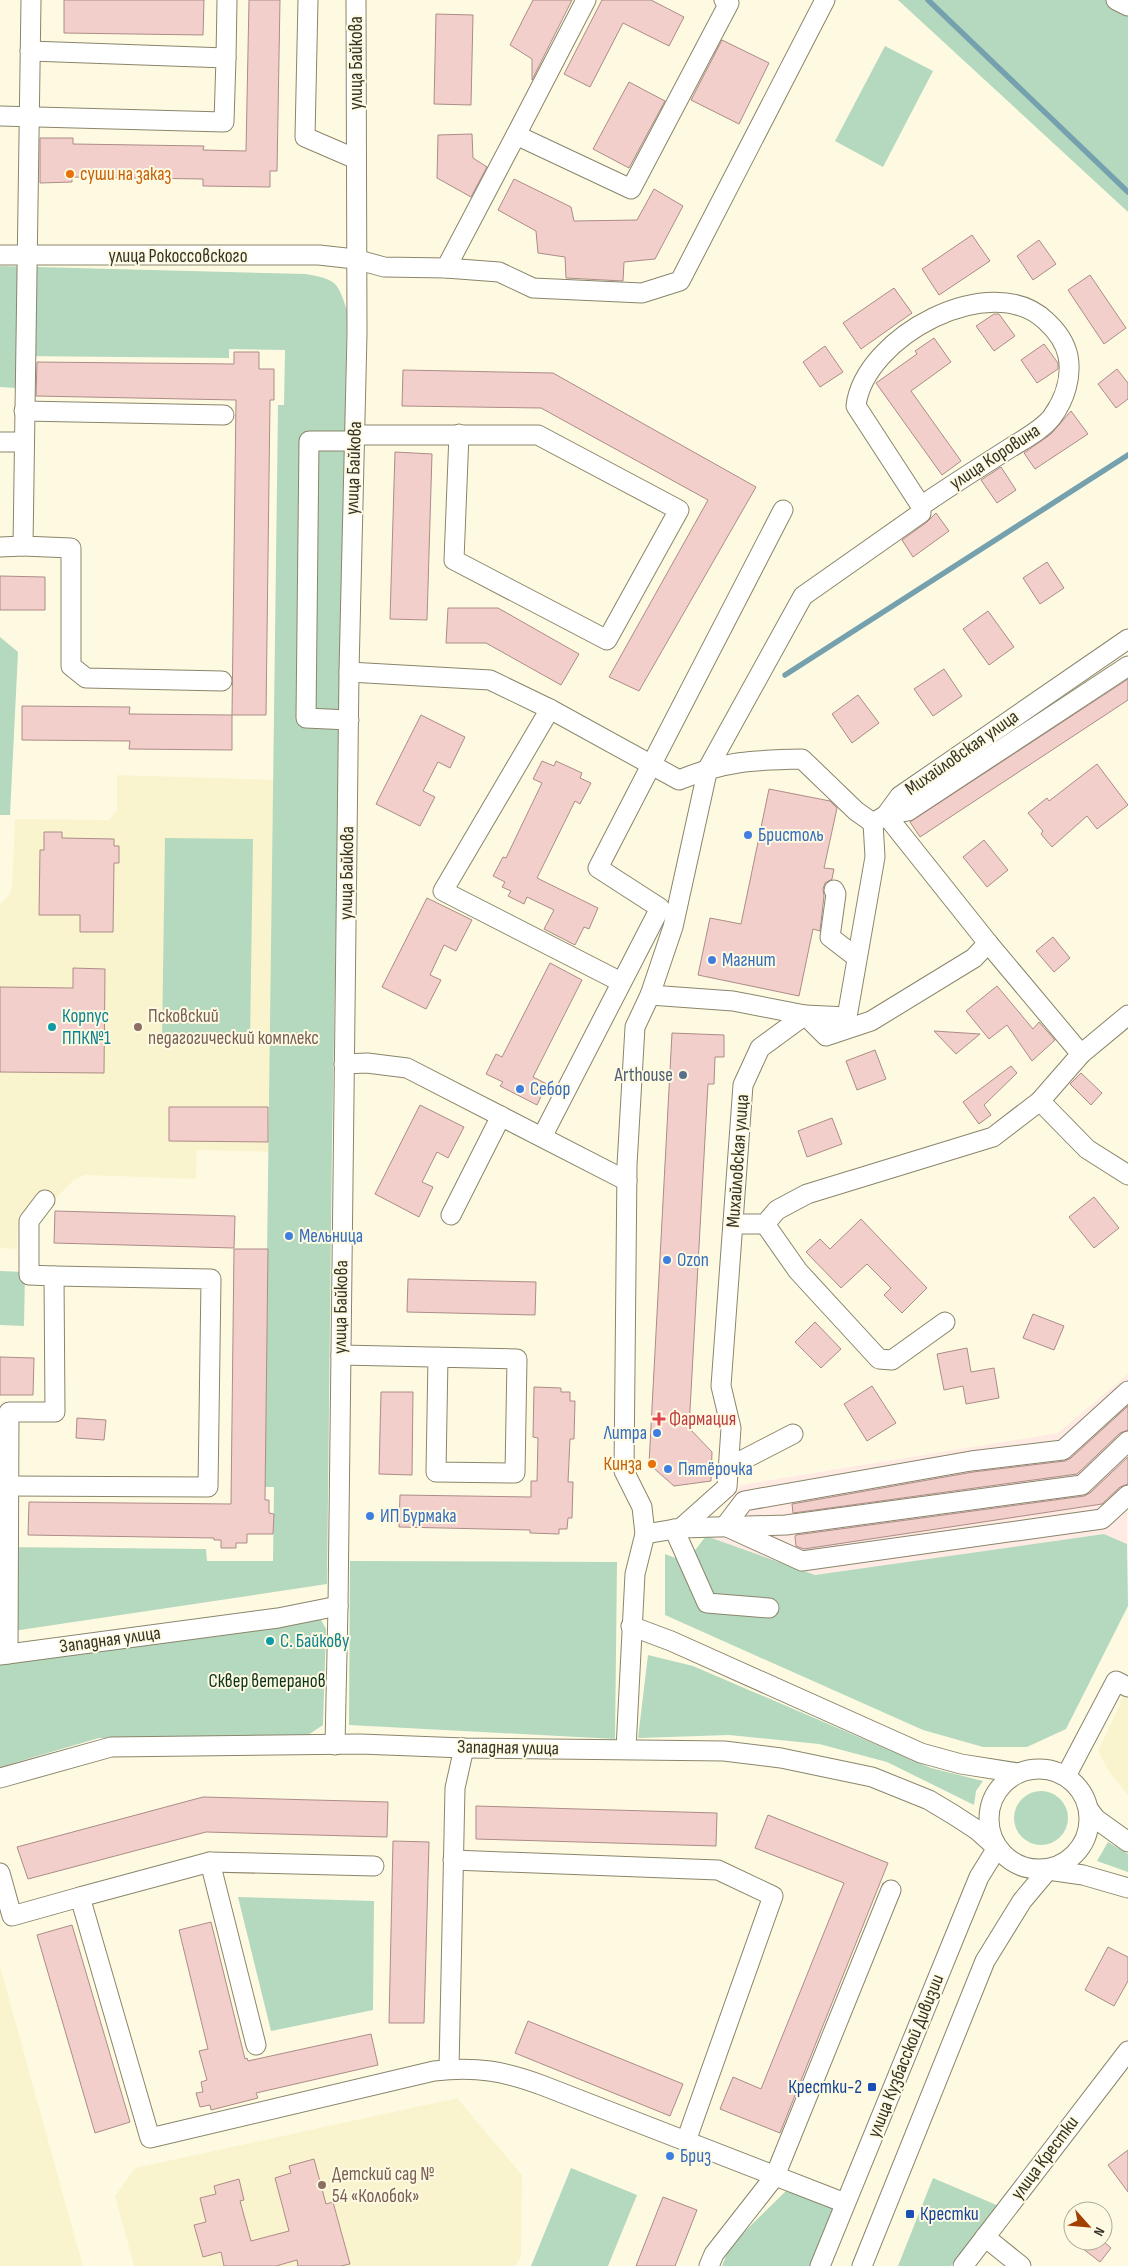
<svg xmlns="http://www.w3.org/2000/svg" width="1128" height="2266" viewBox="0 0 1128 2266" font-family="'Sofia Sans Condensed',sans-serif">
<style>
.built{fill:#faf4ce}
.industrial{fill:#ffeae4}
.green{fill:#b4d9be}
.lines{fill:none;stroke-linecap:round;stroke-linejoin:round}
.stream{stroke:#75a1ae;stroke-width:5.5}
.building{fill:#f2cfca;stroke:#ac8c87}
.minor-casing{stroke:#8a856a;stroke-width:21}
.minor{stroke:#fff;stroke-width:19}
.food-dot{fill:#e8710a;stroke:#fefae2;stroke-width:2}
.shop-dot{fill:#3f7fe0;stroke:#fefae2;stroke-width:2}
.culture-dot{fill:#0f9aa8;stroke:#fefae2;stroke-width:2}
.education-dot{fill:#8d6e63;stroke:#fefae2;stroke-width:2}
.service-dot{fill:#5c6f8a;stroke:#fefae2;stroke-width:2}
.health-dot{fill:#e0444e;stroke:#fefae2;stroke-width:2}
.transit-dot{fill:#1a4fb4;stroke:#fefae2;stroke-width:2}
.labels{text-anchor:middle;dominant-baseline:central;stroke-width:4;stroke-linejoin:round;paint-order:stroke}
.street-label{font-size:19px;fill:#343226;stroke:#fefae2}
.food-label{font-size:19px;fill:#c56008;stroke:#fefae2;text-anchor:start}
.shop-label{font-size:19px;fill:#366cbe;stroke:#fefae2;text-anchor:start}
.culture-label{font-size:19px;fill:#0d838f;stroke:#fefae2;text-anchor:start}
.education-label{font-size:19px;fill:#785e54;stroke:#fefae2;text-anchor:start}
.service-label{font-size:19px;fill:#4e5e75;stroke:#fefae2;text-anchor:end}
.health-label{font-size:19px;fill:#be3a42;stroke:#fefae2;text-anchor:start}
.park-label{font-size:19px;fill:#0b331b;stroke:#fefae2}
.transit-label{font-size:19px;fill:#164399;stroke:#fefae2;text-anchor:end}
</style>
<rect width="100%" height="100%" fill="#fefae2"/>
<!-- built -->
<g class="built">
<path d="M117,775l161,5 -3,372 -78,-2 -1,29 -111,-4 -11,5 -21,21 -13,-8 -22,24 -1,32 -17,-1v-344l10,-10 2,-9 3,-66 94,1 8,-10z"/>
<path d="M1128,1674v121l-18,-22 -12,-22 21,-44z"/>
<path d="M0,1966l62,225 21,75h-83z"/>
<path d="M457,2098l65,77 -1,82 -6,9h-381l-19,-70 20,-28z"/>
</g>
<!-- industrial -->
<path class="industrial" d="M1128,1374l-1,170 -23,-10 -289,41 -109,-39 35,-51 317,-52z"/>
<!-- green -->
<g class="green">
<path d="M898,0h230v212z"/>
<path d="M885,46l48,25 -50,96 -48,-26z"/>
<path d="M0,266l306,8c31,6 31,7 41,36l-15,836 -5,438 -327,49v-86l206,2 1,12h66l1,-74h-10l14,-1082h6l1,-55 -56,-1v9l-212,-2v32l-17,-1z"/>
<path d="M0,637l18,15 -8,163h-10z"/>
<path d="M165,838l88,1 -3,203 -88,-1z"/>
<path d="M0,1271l25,1 -1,54 -24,-1z"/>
<path d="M1104,1534l23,10 1,62 -62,123 -39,18h-44l-60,-17 -258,-115v-61l21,8 20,-26 109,39z"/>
<path d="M350,1561l267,1 -2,177 -266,-14z"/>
<path d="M319,1616l7,13 -3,96 -21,14 -203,-1 -99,29v-107z"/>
<path d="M648,1655l45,11 238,102 52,13 -7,10 -2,14 -87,-43 -68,-18 -90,-9 -91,3z"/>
<circle cx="1041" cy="1818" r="27"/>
<path d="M1108,1842l20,12v18l-31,-11z"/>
<path d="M238,1897l136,4 -1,109 -102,21z"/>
<path d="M571,2168l66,27 -29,71h-77z"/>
<path d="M933,2178l66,28 -48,60h-53z"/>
<path d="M790,2187l55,22 -24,57h-99l8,-20z"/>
</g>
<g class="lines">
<!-- stream -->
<g class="stream">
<path d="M928,0l200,192"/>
<path d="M785,675l343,-220"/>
</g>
</g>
<!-- building -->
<g class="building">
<path d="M64,0h140l-1,35 -139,-2z"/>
<path d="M249,0h31l-3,171h-7v16l-67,-1v-7l-131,-2v5l-32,1v-45h33v6l131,2 -1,4 43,1z"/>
<path d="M533,0h39l-40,80v-21l-22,-14z"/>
<path d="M602,0h49l33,17 -15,29 -46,-23 -33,64 -26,-13z"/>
<path d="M436,14l37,1 -2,90 -37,-1z"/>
<path d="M722,40l47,23 -30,61 -48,-24z"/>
<path d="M629,82l36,19 -36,67 -36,-19z"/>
<path d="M472,134l1,24 14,9 -16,30 -34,-19 1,-43z"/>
<path d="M514,179l57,28 3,14 63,-1 17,-31 29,17 -28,53 -31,3 -1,19 -57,-3 -1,-21 -27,-4 -2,-22 -38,-21z"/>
<path d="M972,235l18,26 -51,34 -17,-26z"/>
<path d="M1039,240l17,24 -23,16 -16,-24z"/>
<path d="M1090,275l36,53 -22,16 -36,-54z"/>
<path d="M894,288l18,25 -51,36 -18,-26z"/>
<path d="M994,314h5l16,22 -21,15 -18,-25z"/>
<path d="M934,338l17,24 -40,29 50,70 -19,14 -66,-92 41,-29 -2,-3z"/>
<path d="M1044,344l14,19v6l-21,14 -16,-23z"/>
<path d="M825,346l18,26 -23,15 -17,-25z"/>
<path d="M234,352h25v17h15v31h-4l-4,315h-34l4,-315 -200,-4 1,-34 197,2z"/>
<path d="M1117,369l11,14v16l-12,9 -18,-24z"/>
<path d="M403,370l150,3 203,114 -117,204 -30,-14 99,-177 -167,-92 -139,-2z"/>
<path d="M1071,411l17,23 -53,35 -11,-16 27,-19z"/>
<path d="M395,452l37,2 -5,166 -37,-1z"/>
<path d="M1001,467l15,23 -19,13 -16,-23z"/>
<path d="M936,513l13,18 -36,26 -11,-17 25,-18z"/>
<path d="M1047,562l17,26 -24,16 -17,-26z"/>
<path d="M0,576l45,1v33h-45z"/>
<path d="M448,608h50l81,46 -18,31 -75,-42h-40z"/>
<path d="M988,611l26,36 -25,18 -26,-36z"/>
<path d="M944,669l18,27 -29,20 -19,-27z"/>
<path d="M1128,679v21l-208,137 -10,-15z"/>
<path d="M858,695l21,28 -27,20 -20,-29z"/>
<path d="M22,706l108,1 -1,7 103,1v35l-103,-1 1,-8 -108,-1z"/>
<path d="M421,715l44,22 -15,31 -12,-6 -15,29 12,6 -15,29 -44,-22z"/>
<path d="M542,761l12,5 2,-5 26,12 -2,5 11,5 -11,21 -5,-3 -38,77 61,30 -9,21 -5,-2 -9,18 -31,-16 10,-19 -27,-13 -3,7 -16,-8 3,-5 -9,-4 3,-5 -12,-6 10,-19 3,1 36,-75 -9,-4z"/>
<path d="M1097,764l31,41 -31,24 -10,-13 -35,31 -11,-13 2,-3 -15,-18 19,-15 2,3z"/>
<path d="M769,789l61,12 7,7 -13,60 10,1 -2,10 -7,4 -2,6 1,7 -4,35 -7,-2 -14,67 -101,-21 12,-57 31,6z"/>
<path d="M44,832h18v6l52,1v7h5v17h-5l-1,69h-33v-17h-41l1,-65h4z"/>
<path d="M984,840l24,30 -21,17 -24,-30z"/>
<path d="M427,898l45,22 -16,31 -12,-6 -14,30 11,5 -15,29 -44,-22z"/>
<path d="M1053,937l17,21 -16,14 -18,-21z"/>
<path d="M550,963l32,17 -49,97 14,7 -10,21 -37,-19 3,-4 -17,-8 10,-20 6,3z"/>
<path d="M73,968l32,1 -1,104 -104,-1v-85l73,1z"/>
<path d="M997,986l36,43 6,-7 16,18 -23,21 -25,-36 -18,14 -23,-28z"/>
<path d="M934,1031l46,3 -24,20z"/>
<path d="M672,1033l52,2v22h-9l-1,27h-6l-19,344 23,24 -1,29 -37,5 -25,-22z"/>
<path d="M875,1050l11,29 -29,11 -11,-29z"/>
<path d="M1011,1066l6,7 -33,32 7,10 -12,9 -16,-22z"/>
<path d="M1081,1073l21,20 -11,12 -21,-21z"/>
<path d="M420,1105l44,22 -16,31 -11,-6 -15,30 11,5 -14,30 -44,-23z"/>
<path d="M169,1107h99v35l-99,-1z"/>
<path d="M832,1118l10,26 -35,13 -9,-26z"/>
<path d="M1094,1197l25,31 -25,20 -25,-31z"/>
<path d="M55,1211l180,5 -1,32 -180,-5z"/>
<path d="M861,1219l66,69 -25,25 -18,-18 7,-7 -24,-24 -26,24 -35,-36 14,-13 10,10z"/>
<path d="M234,1249h34l-3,251h4v13l5,1 -1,20h-26v9h-11v5h-15v-8h-7v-2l-186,-3 1,-33 202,2z"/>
<path d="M408,1279l128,3 -1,33 -128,-3z"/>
<path d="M1033,1314l31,12 -10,24 -31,-12z"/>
<path d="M815,1322l26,27 -20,19 -26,-26z"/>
<path d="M967,1348l4,24 23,-4 5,30 -33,6 -3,-18 -19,4 -7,-36z"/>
<path d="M0,1357l34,1 -1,37h-33z"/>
<path d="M872,1386l24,37 -29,18 -23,-37z"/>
<path d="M534,1387l27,1v4h9v9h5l-1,38h-4l-2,43h5l-1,36h-4l-1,11h-8v5l-29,-1v-3l-131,-3 1,-32 131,2v-16h6l1,-43 -5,-1z"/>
<path d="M381,1392h32l-1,83 -33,-1z"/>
<path d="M1128,1406v24l-8,3 -43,41 -284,39 -1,-9 181,-32 92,-11 6,-3z"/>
<path d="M77,1418l29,2 -2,20 -28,-2z"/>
<path d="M1128,1457v27l-8,3 -18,17 -298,45 -8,-3 -1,-10 1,-1 288,-39 6,-3z"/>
<path d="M203,1797l185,5 -1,35 -181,-5 -178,47 -11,-32z"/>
<path d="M476,1806l241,7 -1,33 -240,-7z"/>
<path d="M768,1815l120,48 -108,270 -60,-24 13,-32 28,12 83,-206 -89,-35z"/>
<path d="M393,1841l36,1 -5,181h-35z"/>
<path d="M211,1922l34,137 2,-1 1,3 123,-27 7,31 -122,28 2,5 -47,12 -1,-5 -10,2 -4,-14 7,-1 -2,-10 6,-2 -8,-29 9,-2 -29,-119z"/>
<path d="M72,1925l58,197 -35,11 -58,-198z"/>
<path d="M1108,1947l20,10v24l-14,25 -29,-16z"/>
<path d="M528,2021l155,63 -13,32 -155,-63z"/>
<path d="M1128,2150v42l-20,-27z"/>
<path d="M314,2159l12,45 7,-2 17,62 -9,2h-43l-1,-6 -21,6h-52l-3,-14 -18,5 -9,-32 12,-3 -6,-24 16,-4 -2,-8 25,-7 5,21 -4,1 11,40 38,-10 -14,-53 16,-5 -2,-7z"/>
<path d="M663,2197l34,13 -22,56h-39z"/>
<path d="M1073,2241h30l8,7 -11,14z"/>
</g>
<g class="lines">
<defs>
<g id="minor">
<path d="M31,0l-8,546 48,2v118l15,12 136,3"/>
<path d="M308,0l-3,137 51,22"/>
<path d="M586,0l-70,135 115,54 98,-186 -5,-3"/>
<path d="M1116,0l12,6"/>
<path d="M226,58l1,-58"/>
<path d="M0,116l224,6 2,-64 -196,-7"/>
<path d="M0,255h319l36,4 29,8 62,1 70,-133"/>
<path d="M446,268l53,4 34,16 109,5 38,-12 145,-281"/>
<path d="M24,411l200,4"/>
<path d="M355,435h183l141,75 -72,130 -153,-80 5,-126"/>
<path d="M0,442h24"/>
<path d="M0,547l23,-1"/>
<path d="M349,672l141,8 60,29 129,71c46,-19 74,-20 123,-21l54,52 17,12"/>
<path d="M550,709l-107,182 178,91"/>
<path d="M349,720l-43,-2 3,-277h45"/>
<path d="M886,815l102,128 93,111"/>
<path d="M886,815l22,-4 220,-145"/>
<path d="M873,823l13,-8 14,-19 228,-157"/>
<path d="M834,890l2,4 -6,43 26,20"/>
<path d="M650,995l83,6 72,14 21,21 45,-15 103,-63 14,-15"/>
<path d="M344,1064l23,-1 40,5 220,113"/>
<path d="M1040,1101l47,48 41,26"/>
<path d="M542,1137l118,-229 -62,-40 185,-358"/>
<path d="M451,1215l50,-99"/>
<path d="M733,1224h32l12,-14 30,-16 186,-57 47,-36 41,-47 47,-39"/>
<path d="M765,1224l33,47 81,88 13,1 53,-38"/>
<path d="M341,1355l176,4 -2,114 -79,-1 2,-115"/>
<path d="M1128,1391l-65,59 -92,11 -227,40 -19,25 77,35 300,-42 26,-24"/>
<path d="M729,1467l64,-33"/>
<path d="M9,1486l199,1 3,-208 -157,-3"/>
<path d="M681,1528l105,-3 296,-40 46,-44"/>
<path d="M674,1529l33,74 62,5"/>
<path d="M645,1534l36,-6 46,-41 4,-59 -10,-42 22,-301 17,-37 45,-33 42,2 28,-160 -2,-34"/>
<path d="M631,1626l40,15 250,112 40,11 57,9"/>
<path d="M8,1654l1,-242h46l-1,-136 -25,-1v-54l16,-21"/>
<path d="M0,1655l278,-37 60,-12"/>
<path d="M335,1745l3,-139 11,-934 8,-338 -1,-334"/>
<path d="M626,1749l9,-175 10,-40 -3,-27 -18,-36 3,-306 8,-138 15,-32 23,-68 35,-159 95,-172 118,-83v-7c29,-20 59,-39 89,-58 14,-9 32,-18 42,-31 13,-18 20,-40 16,-61 -3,-14 -11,-25 -22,-35 -55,-53 -182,16 -190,85l65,100"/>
<circle cx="1039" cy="1819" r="50"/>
<path d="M1066,1776l50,-95 12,6"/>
<path d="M0,1778l111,-31 249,-3 104,4 260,3 57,7 91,19 57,23 25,15 23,15 20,18 -18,29 -159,389"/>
<path d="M1089,1810l7,9 32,23"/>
<path d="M453,1860l265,10 55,26 -87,245"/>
<path d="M210,1862l46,183"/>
<path d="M0,1873l12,43 68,-19 70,241 284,-67c42,-5 70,0 110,15l301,117"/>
<path d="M80,1897l130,-35 164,4"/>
<path d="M449,2069l6,-281 9,-40"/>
<path d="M985,2237l36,29"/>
<path d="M709,2266l5,-12 61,-78 116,-286"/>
<path d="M862,2266l123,-305 37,-60 26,-31 35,5 45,13"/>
<path d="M963,2266l165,-215"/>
</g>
</defs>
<!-- minor casing -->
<use href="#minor" class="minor-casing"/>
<!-- minor -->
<use href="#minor" class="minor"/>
</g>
<!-- markers -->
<g class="food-dot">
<circle cx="70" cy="174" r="5"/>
<circle cx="652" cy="1464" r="5"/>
</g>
<g class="shop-dot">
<circle cx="748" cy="835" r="5"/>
<circle cx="712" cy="960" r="5"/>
<circle cx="520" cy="1089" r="5"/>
<circle cx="289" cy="1236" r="5"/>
<circle cx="667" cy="1260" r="5"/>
<circle cx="657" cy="1433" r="5"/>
<circle cx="668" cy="1469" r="5"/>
<circle cx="370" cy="1516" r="5"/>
<circle cx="670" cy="2156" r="5"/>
</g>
<g class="culture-dot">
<circle cx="52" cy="1027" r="5"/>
<circle cx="270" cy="1641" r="5"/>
</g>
<g class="education-dot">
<circle cx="138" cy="1027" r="5"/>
<circle cx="322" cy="2185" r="5"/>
</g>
<circle class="service-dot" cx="683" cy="1075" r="5"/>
<path class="health-dot" d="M656.5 1411.5h5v5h5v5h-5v5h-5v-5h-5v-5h5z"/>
<g class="transit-dot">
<rect x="867" y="2082" width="10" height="10" rx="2.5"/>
<rect x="905" y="2209" width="10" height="10" rx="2.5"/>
</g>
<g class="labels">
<!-- street labels -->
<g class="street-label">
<text transform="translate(356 63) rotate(-90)">улица Байкова</text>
<text x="178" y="256">улица Рокоссовского</text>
<text transform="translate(995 457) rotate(-33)">улица Коровина</text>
<text transform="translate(354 468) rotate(-88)">улица Байкова</text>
<text transform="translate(962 753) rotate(-35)">Михайловская улица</text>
<text transform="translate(347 873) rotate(-89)">улица Байкова</text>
<text transform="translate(738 1161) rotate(-86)">Михайловская улица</text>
<text transform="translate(341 1307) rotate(-89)">улица Байкова</text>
<text transform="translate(110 1640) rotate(-8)">Западная улица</text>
<text transform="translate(508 1748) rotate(1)">Западная улица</text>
<text transform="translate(906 2056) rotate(-68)">улица Кузбасской Дивизии</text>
<text transform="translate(1045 2158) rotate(-53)">улица Крестки</text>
</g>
<!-- food labels -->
<g class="food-label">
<text x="80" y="174">суши на заказ</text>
<text x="642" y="1464" text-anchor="end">Кинза</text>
</g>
<!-- shop labels -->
<g class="shop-label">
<text x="758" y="835">Бристоль</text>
<text x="722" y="960">Магнит</text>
<text x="530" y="1089">Себор</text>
<text x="299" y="1236">Мельница</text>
<text x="677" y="1260">Ozon</text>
<text x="647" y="1433" text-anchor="end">Литра</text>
<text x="678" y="1469">Пятёрочка</text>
<text x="380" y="1516">ИП Бурмака</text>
<text x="680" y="2156">Бриз</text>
</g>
<!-- culture labels -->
<g class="culture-label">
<text x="62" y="1016">Корпус<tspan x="62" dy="22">ППК№1</tspan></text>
<text x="280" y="1641">С. Байкову</text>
</g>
<!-- education labels -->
<g class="education-label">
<text x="148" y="1016">Псковский<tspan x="148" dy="22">педагогический комплекс</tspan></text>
<text x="332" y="2174">Детский сад №<tspan x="332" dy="22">54 «Колобок»</tspan></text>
</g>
<!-- service labels -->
<g class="service-label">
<text x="673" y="1075">Arthouse</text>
</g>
<!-- health labels -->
<g class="health-label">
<text x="669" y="1419">Фармация</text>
</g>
<!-- park labels -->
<g class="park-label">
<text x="267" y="1681">Сквер ветеранов</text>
</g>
<!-- transit labels -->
<g class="transit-label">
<text x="862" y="2087">Крестки-2</text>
<text x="920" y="2214" text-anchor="start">Крестки</text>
</g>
</g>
<!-- north arrow -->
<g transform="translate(1088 2226) rotate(117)"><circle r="24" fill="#fefae2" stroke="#adaa97"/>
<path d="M0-4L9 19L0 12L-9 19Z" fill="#a24000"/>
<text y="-8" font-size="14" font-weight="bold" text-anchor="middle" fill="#343226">N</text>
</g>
</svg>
